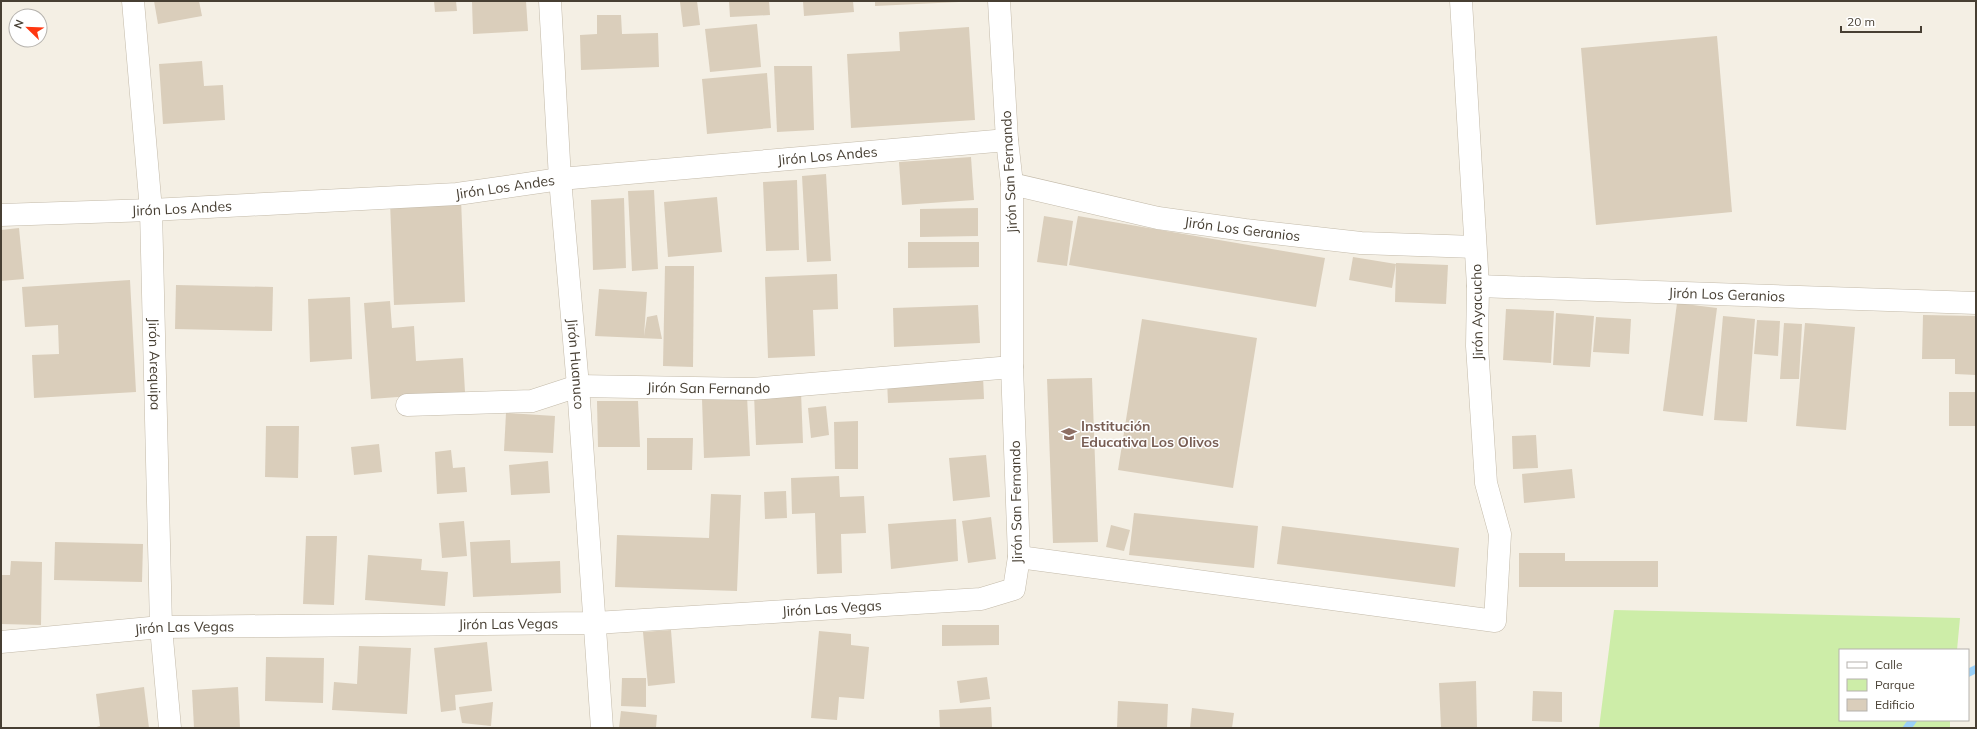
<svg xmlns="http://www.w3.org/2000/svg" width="1977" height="729" viewBox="0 0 1977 729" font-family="Mulish,sans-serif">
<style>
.green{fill:#cdeda8}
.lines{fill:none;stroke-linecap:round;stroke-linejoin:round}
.stream{stroke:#9ad0f8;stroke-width:8}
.building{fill:#dacebb}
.minor-casing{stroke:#c3baa9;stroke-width:23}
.minor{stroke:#fff;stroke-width:22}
.labels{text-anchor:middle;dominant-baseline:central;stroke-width:3;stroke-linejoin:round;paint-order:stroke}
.street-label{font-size:14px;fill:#473f33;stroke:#fff}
.education-label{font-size:14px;font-weight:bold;fill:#785e54;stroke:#fff;text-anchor:start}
</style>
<rect width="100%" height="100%" fill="#f4efe4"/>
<!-- green -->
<path class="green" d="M1614,610l346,8 -3,32h-117v70h110v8h-351z"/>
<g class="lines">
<!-- stream -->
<g class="stream">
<path d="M1968,673l8,-4"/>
<path d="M1907,728l6,-8"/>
</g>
</g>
<!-- building -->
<g class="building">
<path d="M154,1h45l3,15 -44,8z"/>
<path d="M434,1h22l1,10 -22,1z"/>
<path d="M472,1h54l2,30 -55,3z"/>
<path d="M697,1l3,24 -17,2 -3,-25z"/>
<path d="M729,1h40l1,14 -40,2z"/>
<path d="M803,1h50l1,11 -50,4z"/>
<path d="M875,1h84v1l-84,4z"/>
<path d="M597,15h24l1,19 36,-1 1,34 -78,3 -1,-35 17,-1z"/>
<path d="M757,24l4,43 -51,5 -5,-43z"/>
<path d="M969,27l6,93 -124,8 -4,-74 53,-3 -1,-19z"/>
<path d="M1717,36l15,176 -136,13 -15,-177z"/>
<path d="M202,61l2,25 19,-1 2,35 -62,4 -4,-60z"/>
<path d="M774,66h38l2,64 -37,2z"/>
<path d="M767,73l4,55 -64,6 -5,-55z"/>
<path d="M971,157l3,43 -72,5 -3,-43z"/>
<path d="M826,174l5,87 -24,1 -5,-86z"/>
<path d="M797,180l2,70 -33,1 -3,-69z"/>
<path d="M654,190l4,79 -26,2 -4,-80z"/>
<path d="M717,197l5,55 -54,5 -4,-55z"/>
<path d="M624,198l2,70 -33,2 -2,-70z"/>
<path d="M461,199l4,103 -71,3 -4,-103z"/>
<path d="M978,208v28l-58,1v-28z"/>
<path d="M1044,216l29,5 -6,45 -30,-4z"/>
<path d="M1078,216l247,42 -9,49 -247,-42z"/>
<path d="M19,228l5,51 -23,2v-51z"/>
<path d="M908,242h71v25l-71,1z"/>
<path d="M1353,257l43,7 -4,24 -43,-8z"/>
<path d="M1396,263l52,2 -2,39 -51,-2z"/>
<path d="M665,266h29l-1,101 -30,-1z"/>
<path d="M837,274l1,35 -25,1 2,46 -47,2 -3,-81z"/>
<path d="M130,280l6,112 -102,6 -2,-43 27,-1 -1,-29 -33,2 -3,-40z"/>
<path d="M176,285l97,2 -1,44 -97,-2z"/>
<path d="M599,289l48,3 -3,44 3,-19 10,-2 5,24 -67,-3z"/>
<path d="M350,297l2,62 -42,3 -2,-63z"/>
<path d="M390,301l2,27 22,-2 2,35 47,-3 2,34 -94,7 -7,-96z"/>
<path d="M1677,303l40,5 -14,108 -40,-5z"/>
<path d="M978,305l2,38 -86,4 -1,-39z"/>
<path d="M1506,309l48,2 -3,52 -48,-3z"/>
<path d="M1556,313l38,3 -4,51 -37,-2z"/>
<path d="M1923,315l53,1v59l-21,-1v-15h-33z"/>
<path d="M1723,316l32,3 -8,103 -33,-2z"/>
<path d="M1596,317l35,2 -2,35 -36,-2z"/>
<path d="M1142,319l115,19 -24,150 -115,-18z"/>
<path d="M1757,320l23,1 -2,35 -24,-2z"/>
<path d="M1784,323l18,1 -3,55h-19z"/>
<path d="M1805,323l50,4 -9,103 -50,-4z"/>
<path d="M983,376l1,23 -96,4 -1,-23z"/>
<path d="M1092,378l6,164 -45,1 -6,-164z"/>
<path d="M801,392l2,51 -47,2 -2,-51z"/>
<rect x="1949" y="392" width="27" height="34"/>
<path d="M747,396l3,60 -46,2 -2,-59z"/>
<path d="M597,401h41l2,46h-42z"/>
<path d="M826,406l3,29 -18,3 -3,-30z"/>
<path d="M506,413l49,3 -2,37 -49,-2z"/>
<path d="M858,421v48h-23l-1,-47z"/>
<path d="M266,426h33l-1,52 -33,-1z"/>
<path d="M1536,435l2,33 -25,1 -1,-33z"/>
<path d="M647,438h46l-1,32h-45z"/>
<path d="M379,444l3,28 -28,3 -3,-28z"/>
<path d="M451,450l2,18 12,-1 2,25 -30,2 -2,-42z"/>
<path d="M986,455l4,42 -37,4 -4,-43z"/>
<path d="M548,461l2,32 -39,2 -2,-30z"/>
<path d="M1572,469l3,29 -51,5 -2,-29z"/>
<path d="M839,476l1,21 24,-1 2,37 -25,1 1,39 -25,1 -2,-61 -23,1 -1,-36z"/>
<path d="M786,491l1,27 -22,1 -1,-27z"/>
<path d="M711,494l30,1 -4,96 -122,-4 2,-52 92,3z"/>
<path d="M1134,513l124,13 -4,42 -125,-13z"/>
<path d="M991,517l5,42 -28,4 -6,-42z"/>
<path d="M956,519l2,42 -67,8 -3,-45z"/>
<path d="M464,521l3,35 -25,2 -3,-35z"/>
<path d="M1111,525l19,5 -6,21 -18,-4z"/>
<path d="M1282,526l177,22 -4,39 -178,-23z"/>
<path d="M306,536h31l-3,69 -31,-1z"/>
<path d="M510,540l1,23 49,-2 1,32 -88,4 -3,-55z"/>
<path d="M55,542l88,2 -1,38 -88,-2z"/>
<path d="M1519,553h46v8h93v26h-139z"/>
<path d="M368,555l54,4 -1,11 27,2 -3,34 -80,-6z"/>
<path d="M11,561l31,1 -1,63 -40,-1v-49h9z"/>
<path d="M942,625h57v20l-57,1z"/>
<path d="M671,630l4,53 -27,3 -5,-54z"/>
<path d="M819,631l32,3v11l18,2 -5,52 -25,-2 -2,23 -26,-2z"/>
<path d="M487,642l5,49 -37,4 1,15 -15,2 -7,-64z"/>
<path d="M359,646l52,2 -4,66 -75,-4 2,-28 23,2z"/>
<path d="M266,657l58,1 -1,45 -58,-2z"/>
<path d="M987,677l3,22 -30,4 -3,-22z"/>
<path d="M622,678h24v29l-25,-1z"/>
<path d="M1476,681l1,47h-36l-2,-45z"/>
<path d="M144,687l5,41h-56l7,-2 -4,-32z"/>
<path d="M238,687l2,41h-46l-2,-38z"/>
<path d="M1533,691l29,1v30l-30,-1z"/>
<path d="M1118,701l50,3 -1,24h-50z"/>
<path d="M493,702l-2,24 -29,-3 -3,-16z"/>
<path d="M991,707l1,20 -52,1 -1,-18z"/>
<path d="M1192,708l42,5 -2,15h-42z"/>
<path d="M621,711l36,4 -1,13h-37z"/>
</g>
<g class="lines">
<defs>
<g id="minor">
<path id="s1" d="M133,1l18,209 10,417 9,101"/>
<path id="s2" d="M550,1l10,178 18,207 24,342"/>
<path id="s3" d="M1012,184l146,34 87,12 116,13 114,4"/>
<path id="s4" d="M1,215l150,-5 306,-16 103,-15 447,-39"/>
<path id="s5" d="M1478,286l498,17"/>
<path id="s6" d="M407,405l125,-4 46,-15 174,3 260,-22"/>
<path d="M1019,557l476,64 5,-87 -14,-51 -9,-137 1,-60 -17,-285"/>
<path id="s7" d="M1,642l160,-15 434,-4 386,-24 33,-10 5,-32 -7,-190v-183l-5,-44 -8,-139"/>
</g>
</defs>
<!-- minor casing -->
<use href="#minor" class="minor-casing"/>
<!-- minor -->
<use href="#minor" class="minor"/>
</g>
<!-- icons -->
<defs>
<symbol id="school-bare" viewBox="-9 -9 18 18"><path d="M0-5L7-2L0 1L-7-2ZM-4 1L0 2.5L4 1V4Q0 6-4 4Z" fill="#8d6e63" stroke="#fff" stroke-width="2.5" paint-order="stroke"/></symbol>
</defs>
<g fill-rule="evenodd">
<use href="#school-bare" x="1058" y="423" width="22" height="22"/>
</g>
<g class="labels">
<!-- street labels -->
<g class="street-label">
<text stroke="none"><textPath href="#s4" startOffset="829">Jirón Los Andes</textPath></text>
<text transform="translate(1009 172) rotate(-93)">Jirón San Fernando</text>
<text stroke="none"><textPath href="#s4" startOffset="505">Jirón Los Andes</textPath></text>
<text stroke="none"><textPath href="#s4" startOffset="181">Jirón Los Andes</textPath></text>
<text stroke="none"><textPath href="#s3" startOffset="235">Jirón Los Geranios</textPath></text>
<text stroke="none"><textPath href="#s5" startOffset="249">Jirón Los Geranios</textPath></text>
<text transform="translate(1477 312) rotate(-91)">Jirón Ayacucho</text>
<text stroke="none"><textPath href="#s1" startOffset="364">Jirón Arequipa</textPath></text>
<text stroke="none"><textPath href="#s2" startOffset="364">Jirón Huanuco</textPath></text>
<text stroke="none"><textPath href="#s6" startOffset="304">Jirón San Fernando</textPath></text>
<text transform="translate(1016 502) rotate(-91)">Jirón San Fernando</text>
<text stroke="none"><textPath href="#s7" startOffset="832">Jirón Las Vegas</textPath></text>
<text stroke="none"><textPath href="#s7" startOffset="508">Jirón Las Vegas</textPath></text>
<text stroke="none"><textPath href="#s7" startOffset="184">Jirón Las Vegas</textPath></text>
</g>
<!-- education labels -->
<g class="education-label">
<text x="1081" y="426">Institución<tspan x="1081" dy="16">Educativa Los Olivos</tspan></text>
</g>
</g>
<!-- border -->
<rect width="1977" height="729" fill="none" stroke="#473f33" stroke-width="4"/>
<!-- legend -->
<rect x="1839" y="649" width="130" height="72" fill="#ffffff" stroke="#b5b2ad"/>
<rect x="1847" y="662" width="20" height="6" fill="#ffffff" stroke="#b5b2ad"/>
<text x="1875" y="669" font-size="12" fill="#473f33">Calle</text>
<rect x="1847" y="679" width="20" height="12" fill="#cdeda8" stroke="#b5b2ad"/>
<text x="1875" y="689" font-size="12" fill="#473f33">Parque</text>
<rect x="1847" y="699" width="20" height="12" fill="#dacebb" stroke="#b5b2ad"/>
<text x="1875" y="709" font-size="12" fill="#473f33">Edificio</text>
<!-- north arrow -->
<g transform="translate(28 28) rotate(293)"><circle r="19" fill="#ffffff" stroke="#b5b2ad"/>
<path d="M0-3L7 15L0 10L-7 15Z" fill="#ff3710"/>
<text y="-6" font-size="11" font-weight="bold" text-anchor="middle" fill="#473f33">N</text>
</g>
<!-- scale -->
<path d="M1841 26v6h80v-6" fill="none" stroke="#473f33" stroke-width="2"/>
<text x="1847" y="26" font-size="12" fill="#473f33" stroke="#ffffff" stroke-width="3" paint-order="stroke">20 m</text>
</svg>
